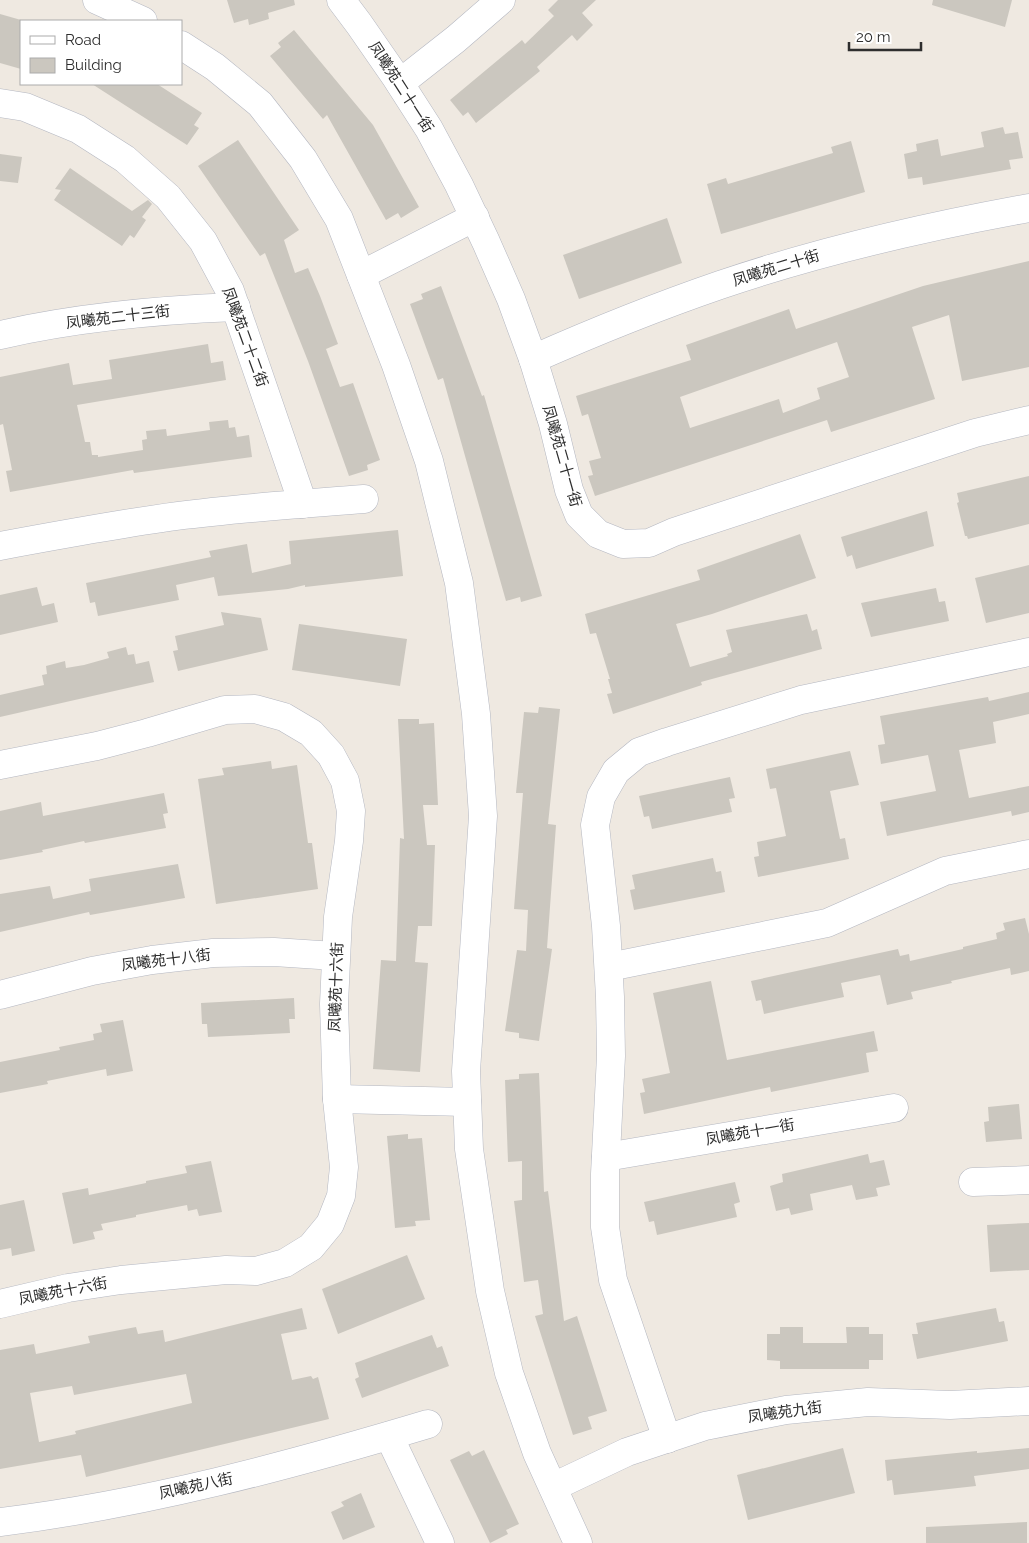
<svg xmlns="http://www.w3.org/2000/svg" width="1029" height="1543" viewBox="0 0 1029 1543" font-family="Raleway,'Noto Sans SC',sans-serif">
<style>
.building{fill:#cbc7bf;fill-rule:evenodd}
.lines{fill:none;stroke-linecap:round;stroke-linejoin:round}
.minor-casing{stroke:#b4b7c1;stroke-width:29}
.minor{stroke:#fff;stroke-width:28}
.labels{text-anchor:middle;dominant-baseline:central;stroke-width:4.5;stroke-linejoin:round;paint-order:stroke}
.street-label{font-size:15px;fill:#2e2e2e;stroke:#fff}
</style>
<rect width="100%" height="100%" fill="#efe9e1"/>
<!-- building -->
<g class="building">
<path d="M227,0h67l1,5 -27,8 1,6 -20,6 -1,-6 -14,4z"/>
<path d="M558,0h38l-14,13 11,12 -16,16 -5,-6 -35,32 3,4 -64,52 -8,-11 -5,4 -13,-16 72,-60 3,4 29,-28 -6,-6z"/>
<path d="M933,0h79l-7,27 -73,-22z"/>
<path d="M0,14l21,6v49l-21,-6z"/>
<path d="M294,30l79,95 46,82 -18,11 -3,-5 -12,7 -59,-105 -4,4 -53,-63 11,-9 -3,-4z"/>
<path d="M92,84h65l45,29 -8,12 5,3 -12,17z"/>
<path d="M1003,127l2,7 13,-2 5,26 -14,2 2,9 -88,16 -1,-8 -14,2 -4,-25 13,-3 -1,-7 22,-5 3,17 43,-9 -3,-15z"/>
<path d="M238,140l61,90 -15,10 11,33 13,-5 12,28 18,48 -12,5 14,38 13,-4 27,77 -13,5 1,5 -19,6 -41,-115 -43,-108 -5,3 -62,-90z"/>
<path d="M851,141l14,51 -144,42 -14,-50 19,-6 2,6 61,-18 44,-13 -2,-6z"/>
<path d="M0,154l22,3 -4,26 -18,-2z"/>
<path d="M70,168l62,43 16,-11 4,4 -10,13 4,3 -12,18 -4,-3 -8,11 -68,-46 7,-10 -6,-1z"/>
<path d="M667,218l15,45 -103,36 -16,-44z"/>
<path d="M1029,261v106l-67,14 -13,-66 -37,12 23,72 -104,33 -4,-12 -232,76 -7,-20 5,-1 -4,-14 12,-3 -13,-44 -6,2 -6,-20 115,-36 -5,-15 103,-36 7,20 127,-43zM837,342l12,35 -32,11 3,11 -37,14 -4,-14 -89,29 -10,-31z"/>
<path d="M441,286l41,110 2,-1 58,201 -21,6 -1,-5 -14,4 -63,-223 -5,2 -28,-76 13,-5 -2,-5z"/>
<path d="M208,344l3,19 12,-2 3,19 -149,25 8,37h5l2,13h6v2l45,-7 -1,-10 5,-1 -1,-8 20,-2 1,7 43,-6 -1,-8 19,-2 1,8 6,-1 2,10 12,-2 3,22 -118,16 -1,-3 -123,22 -4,-21 6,-1 -9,-46 -3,1v-48l69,-14 4,22 39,-6 -3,-19z"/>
<path d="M1029,476v48l-61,15 -1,-3h-2l-8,-33 2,-1 -2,-9z"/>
<path d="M927,511l7,35 -78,23 -4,-14 -5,2 -6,-20z"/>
<path d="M398,530l5,46 -98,11v-2l-17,4 -70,7 -4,-19 -38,8 3,15 -81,16 -3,-14 -5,1 -4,-20 125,-26 -2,-6 38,-7 5,29 39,-9 -2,-23z"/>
<path d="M800,534l16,44 -104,36 -36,10 14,43 38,-11 -1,-2 5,-2 -6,-22 81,-16 5,17 5,-2 5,20 -121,33 1,3 -89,29 -6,-20 5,-1 -4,-14h2l-14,-46 -6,1 -5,-20 115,-34 -3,-10z"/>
<path d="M1029,565v48l-43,10 -11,-45z"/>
<path d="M37,587l5,19 12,-3 4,19 -58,13v-40z"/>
<path d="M936,588l3,14 6,-1 4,20 -78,16 -10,-34z"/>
<path d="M221,612l40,6 7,32 -90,21 -5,-20 5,-1 -3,-14 49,-11z"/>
<path d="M299,624l108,15 -7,47 -108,-16z"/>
<path d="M126,647l2,8 6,-1 2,10 13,-3 5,21 -154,35v-22l44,-10 -2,-10 5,-1 -1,-8 19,-5 1,7 18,-3 25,-7 -2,-6z"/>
<path d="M1029,692v22l-36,8 3,21 -37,7 10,48 60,-12v26l-17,4 -1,-5 -124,25 -7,-34 56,-11 -8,-36 -47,9 -3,-19 7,-1 -5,-28 108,-19 1,4z"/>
<path d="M539,707l21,2 -12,115 8,1 -9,123 5,1 -13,92 -20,-3v-5l-14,-2 12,-81 9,1 2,-41 -14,-1 9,-116h-7l8,-81 14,1z"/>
<path d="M398,719h21v5l15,-1 4,82h-15l4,40h8l-3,81h-14l-3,36 13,1 -8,109 -47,-3 8,-109 15,1 4,-123 4,1z"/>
<path d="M850,751l9,34 -29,6 10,48 5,-1 4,21 -91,18 -4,-20 5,-1 -2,-14 29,-6 -10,-48 -6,1 -4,-20z"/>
<path d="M271,761l1,8 25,-4 11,78h4l6,46 -102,15 -18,-125 26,-4 -2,-7z"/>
<path d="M730,777l5,21 -6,1 3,13 -80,17 -3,-13 -5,1 -5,-21z"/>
<path d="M164,793l4,20 -5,1 3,14 -81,15 -1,-2 -42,9 1,2 -43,8v-49l41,-9 2,14z"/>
<path d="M713,858l3,14 5,-1 4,21 -91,18 -4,-20 5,-1 -3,-14z"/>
<path d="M178,864l7,34 -95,17 -1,-3 -89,20v-38l50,-8 3,13 38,-8 -2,-12z"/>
<path d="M1025,918l4,16v37l-18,4 -1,-7 -59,13 1,2 -41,9 2,7 -26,6 -7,-30 -39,8 3,14 -48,10 -32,7 -3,-14 -5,1 -5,-20 147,-32 2,7 9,-2 1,7 53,-12v-2l34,-8 -1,-6 9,-3 -2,-7z"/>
<path d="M711,981l16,79 147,-29 4,20 -12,2 3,19 -98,20 -1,-5 -126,27 -4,-21 5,-1 -3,-13 28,-6 -17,-80z"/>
<path d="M294,998l1,21h-6l1,14 -82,4 -1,-13h-5l-1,-21z"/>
<path d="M123,1020l10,51 -26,5 -1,-7 -59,12 1,3 -48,9v-31l60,-12 -1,-3 35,-7 -1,-6 9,-2 -2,-8z"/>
<path d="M539,1073l5,119 4,-1 16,130 13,-5 30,95 -19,6 4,12 -19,6 -38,-119 8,-2 -5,-34 -14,2 -10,-81 8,-1v-39l-14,1 -3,-82 14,-1v-5z"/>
<path d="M1019,1104l3,35 -36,3 -2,-20 5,-1 -1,-14z"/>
<path d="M408,1134v5l14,-1 8,82 -15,1 1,5 -21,2 -8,-92z"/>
<path d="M868,1154l2,9 14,-3 6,25 -14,3 2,8 -22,4 -4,-15 -42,9 3,16 -22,5 -2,-7 -13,3 -6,-25 13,-4 -1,-8z"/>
<path d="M211,1161l11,51 -23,4 -2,-7 -9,2 -1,-6 -51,10v2l-35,7 2,6 -10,2 2,7 -22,5 -11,-51 26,-5 1,7 57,-12v-2l41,-8 -2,-7z"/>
<path d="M735,1182l5,20 -6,2 3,13 -80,18 -3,-14 -5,1 -5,-20z"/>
<path d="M24,1200l11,51 -23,5 -1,-8 -11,2v-45z"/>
<path d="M1029,1223v47l-39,2 -3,-47z"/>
<path d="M407,1255l18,44 -87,35 -16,-45z"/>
<path d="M302,1308l5,21 -26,5 11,46 19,-4 2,3 5,-2 11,42 -243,58 -5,-22 -81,14v-119l34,-6 2,10 54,-11 -2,-7 48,-9 2,7 25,-4 2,12zM186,1374l6,29 -117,28 1,3 -37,8 -9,-49 42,-7 2,9z"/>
<path d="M996,1308l3,14 5,-1 4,20 -91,18 -5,-25h6l-2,-11z"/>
<path d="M780,1327h23v16h44l-1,-16h23v7h14v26h-14v9h-89v-8l-13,-1v-26h13z"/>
<path d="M432,1335l5,13 5,-2 7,20 -87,32 -7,-19 4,-2 -4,-14z"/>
<path d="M843,1448l12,45 -107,27 -11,-45z"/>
<path d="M1029,1448v21l-55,7 2,10 -82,9 -2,-15 -5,1 -2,-21 92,-9v2z"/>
<path d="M484,1450l35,74 -13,6 2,4 -18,9 -40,-83 19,-9 3,5z"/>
<path d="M361,1493l14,34 -32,13 -12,-28 13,-6 -3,-4z"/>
<path d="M1027,1522v21h-101v-16z"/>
</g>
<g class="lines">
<defs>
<g id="minor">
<path d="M97,0l46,21"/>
<path d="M341,0l18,24 36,52 34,53 30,56 27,57 25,57 22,60 20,65 16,66 10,25 19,19 25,10 26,-1 25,-11 301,-99 54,-13"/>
<path d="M181,45l34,22 45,37 43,55 36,60 57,146 33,96 30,122 17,131 7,102 -17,255 3,78 21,142 19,82 28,80 41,90"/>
<path d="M400,83l56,-44 45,-39"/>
<path d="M0,103l25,4 53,22 47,30 43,38 35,44 27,50 73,213"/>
<path d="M361,275l114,-58"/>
<path d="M0,335c78,-18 156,-25 236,-28"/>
<path d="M533,359c61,-27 123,-52 187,-74 100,-34 204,-58 309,-77"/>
<path d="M0,546c59,-11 118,-22 177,-30 62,-8 125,-12 187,-17"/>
<path d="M0,765l97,-19 50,-13 78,-23 30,-1 29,8 27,16 20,22 14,26 6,30 -2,30 -11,76 -4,87 3,95 7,68 -3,29 -11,28 -19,23 -26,16 -29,8 -30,-1 -105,10 -53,8 -68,16"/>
<path d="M609,967l218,-44 118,-52 84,-17"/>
<path d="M0,995l92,-24 60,-11 61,-7 61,-1 61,4"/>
<path d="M337,1099l130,3"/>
<path d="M606,1157l288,-49"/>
<path d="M973,1182l56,-2"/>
<path d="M389,1436l51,107"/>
<path d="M667,1439l-54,-159 -8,-53v-53l6,-118 -1,-59 -4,-71 -11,-101 6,-28 15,-26 23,-19 28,-10 134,-42 228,-48"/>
<path d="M553,1487l74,-35 78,-26 81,-16 82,-8 82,3 79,-4"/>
<path d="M0,1522c146,-18 288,-56 428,-98"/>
</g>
</defs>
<!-- minor casing -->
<use href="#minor" class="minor-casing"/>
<!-- minor -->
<use href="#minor" class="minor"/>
</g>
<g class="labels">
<!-- street labels -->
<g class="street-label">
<text transform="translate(401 87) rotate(57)">凤曦苑二十一街</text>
<text transform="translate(776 268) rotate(-17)">凤曦苑二十街</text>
<text transform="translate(118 317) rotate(-7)">凤曦苑二十三街</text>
<text transform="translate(245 337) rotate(70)">凤曦苑二十二街</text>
<text transform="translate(562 456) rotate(74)">凤曦苑二十一街</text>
<text transform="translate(166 960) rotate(-7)">凤曦苑十八街</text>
<text transform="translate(336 987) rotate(-88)">凤曦苑十六街</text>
<text transform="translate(750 1132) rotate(-10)">凤曦苑十一街</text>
<text transform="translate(63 1291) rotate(-11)">凤曦苑十六街</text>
<text transform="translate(785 1412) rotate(-8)">凤曦苑九街</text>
<text transform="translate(196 1486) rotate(-12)">凤曦苑八街</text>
</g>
</g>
<!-- legend -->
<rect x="20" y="20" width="162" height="65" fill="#ffffff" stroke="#ababab"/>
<rect x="30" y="36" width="25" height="8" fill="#ffffff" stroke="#ababab"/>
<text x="65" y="45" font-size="15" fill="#2e2e2e">Road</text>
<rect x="30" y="58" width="25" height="15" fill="#cbc7bf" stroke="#ababab"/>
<text x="65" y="70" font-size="15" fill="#2e2e2e">Building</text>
<!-- scale -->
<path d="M849 42v8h72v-8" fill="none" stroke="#2e2e2e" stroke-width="2.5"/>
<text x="856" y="42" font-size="15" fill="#2e2e2e" stroke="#ffffff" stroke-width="4" paint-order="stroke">20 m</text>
</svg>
